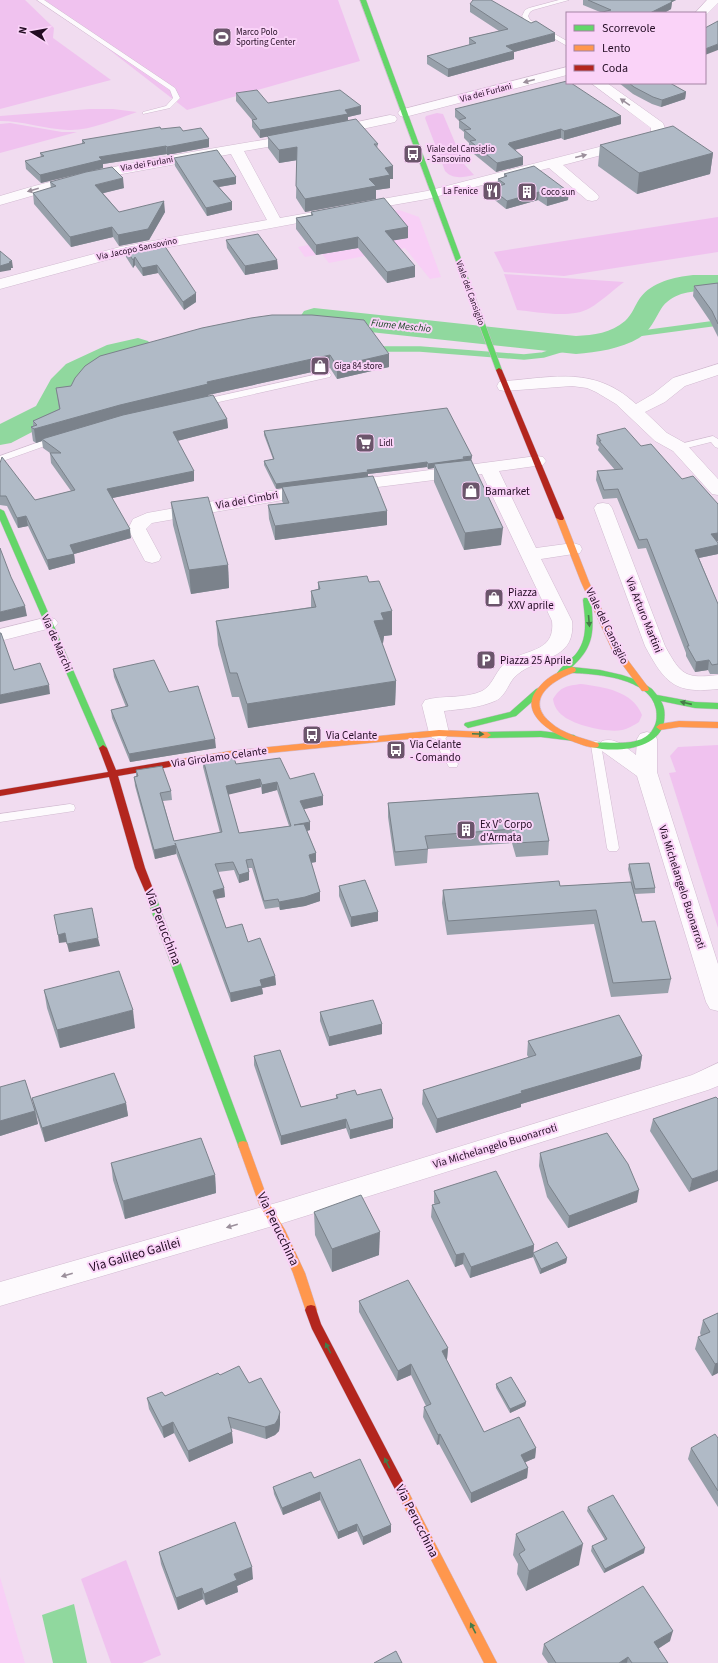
<svg xmlns="http://www.w3.org/2000/svg" width="718" height="1663" viewBox="0 0 718 1663" font-family="'Source Sans 3',sans-serif">
<style>
.built{fill:#f8cff6}
.green{fill:#f0c2ef}
.water{fill:#90d89e}
.lines{fill:none;stroke-linecap:round;stroke-linejoin:round}
.stream{stroke:#90d89e;stroke-width:5.5}
.river{fill:#90d89e;fill-rule:evenodd}
.lane-casing{stroke:#d1bad0;stroke-width:1}
.street-casing{stroke:#d1bad0;stroke-width:1}
.fast-casing{stroke:#d1bad0;stroke-width:1}
.slow-casing{stroke:#d1bad0;stroke-width:1}
.jam-casing{stroke:#d1bad0;stroke-width:1}
.lane{fill:#fdfafd;fill-rule:evenodd}
.street{fill:#fdfafd;fill-rule:evenodd}
.fast{fill:#63d668;fill-rule:evenodd}
.slow{fill:#ff974d;fill-rule:evenodd}
.jam{fill:#b3261e;fill-rule:evenodd}
.wall{fill:#97a0aa;fill-rule:evenodd}
.shaded-wall{fill:#7b828b}
.building{fill:#b0bac6;stroke:#7b828b;fill-rule:evenodd}
.oneway{fill:#9b8f9b}
.oneway2{fill:#467b49}
.labels{text-anchor:middle;dominant-baseline:central;stroke-width:4;stroke-linejoin:round;paint-order:stroke}
.far-poi-label{font-size:9px;fill:#230c23;stroke:#fad3f8;text-anchor:start}
.far-street-label{font-size:9px;fill:#230c23;stroke:#fad3f8}
.far-water-label{font-size:10px;font-style:italic;fill:#194622;stroke:#fad3f8}
.poi-label{font-size:11px;fill:#230c23;stroke:#fad3f8;text-anchor:start}
.street-label{font-size:11px;fill:#230c23;stroke:#fad3f8}
.near-street-label{font-size:13px;fill:#230c23;stroke:#fad3f8}
</style>
<rect width="100%" height="100%" fill="#f1dcf0"/>
<!-- built -->
<g class="built">
<path d="M399,210l20,7 22,60 -11,2 -25,-31 -76,15 -7,-9 -17,3 -7,-10 10,-2 -12,-16z"/>
<path d="M0,1577l25,86h-25z"/>
</g>
<!-- green -->
<g class="green">
<path d="M0,0h25l29,28 -1,10 58,42 -111,29z"/>
<path d="M45,0h293l22,61 -173,49z"/>
<path d="M90,109h23l24,3c-21,7 -47,19 -69,18 -23,-1 -45,-9 -68,-9v-5z"/>
<path d="M437,113l6,1 21,50 10,11c-10,2 -21,5 -29,-4l-20,-53 1,-2z"/>
<path d="M10,123l52,9h15l-77,21v-29z"/>
<path d="M718,217v35l-154,24 -60,-4 -10,-20z"/>
<path d="M504,274l120,8c-11,8 -22,19 -34,26 -18,11 -53,4 -73,2z"/>
<path d="M581,684c23,3 52,7 61,31l-3,7c-5,3 -11,7 -17,8 -15,3 -49,-5 -60,-15 -5,-4 -8,-9 -9,-16 8,-13 14,-13 28,-15z"/>
<path d="M718,745v183l-49,-155 7,-1 -6,-16 8,-9z"/>
<path d="M126,1560l35,95 -19,8h-31l-30,-84z"/>
</g>
<!-- water -->
<path class="water" d="M74,1604l13,59h-34l-11,-48z"/>
<g class="lines">
<!-- stream -->
<g class="stream">
<path d="M621,336l97,-13"/>
<path d="M383,349h37l104,8 19,-2 33,-10"/>
<path d="M48,412l19,-4"/>
</g>
<!-- river -->
<g class="river">
<path d="M693,275h25v16c-19,-1 -45,-1 -57,18 -6,10 -11,22 -22,29 -18,11 -42,14 -63,16l-262,-28 -10,-3 -4,-6 4,-6 10,-3 262,28c18,-1 35,-3 49,-15 7,-6 10,-16 15,-23 12,-16 34,-21 53,-23z"/>
<path d="M138,338l10,3 5,6 -5,6 -23,5 -39,18 -11,13 -16,29 -48,25 -11,2v-21l36,-18 15,-27 15,-15 41,-19z"/>
</g>
<defs>
<g id="lane">
<path d="M37,0h7l131,88 5,10 -10,10 -27,6v-2l23,-6 7,-8 -3,-8z"/>
<path d="M559,0h10l-36,10 -3,2 -2,4 2,4 37,21v5l-41,-24 -4,-6 3,-6 4,-2z"/>
<path d="M327,372l3,1 1,2 -1,2 -129,29 -4,-3 4,-3z"/>
<path d="M56,436l4,3 -1,2 -59,21v-6z"/>
<path d="M713,436l5,3v9l-3,-1 -4,-5 -32,8 -4,-3 1,-2z"/>
<path d="M439,730l4,1 6,18 9,15 -1,3h-8l-10,-18 -5,-16 1,-2z"/>
<path d="M596,741l4,1 1,3 18,103 -2,3h-8l-2,-3 -16,-103 1,-3z"/>
<path d="M70,804l4,1 1,3 -1,3 -74,11v-8z"/>
</g>
<g id="street">
<path d="M707,0h11v3l-13,13v-3h-10z"/>
<path d="M567,67v8l-162,42 -5,-1 -2,-3 2,-3z"/>
<path d="M591,83h16l56,40 3,8 -4,7 -10,4 -89,23 34,29 2,3 -2,3 -5,1 -5,-1 -38,-32 -122,31 -68,12 -5,-1 -2,-3 2,-3 73,-13 215,-55 9,-4v-4z"/>
<path d="M390,115l5,1 2,3 -2,3 -61,13 -5,-1 -2,-3 2,-3z"/>
<path d="M298,134l5,1 2,3 -2,3 -59,10 36,67 45,-8 5,1 2,3 -2,3 -209,39 -121,33v-10l120,-32 147,-27 -36,-66 -120,22 -69,17 -42,12v-9c97,-30 198,-45 298,-62z"/>
<path d="M718,364v11l-33,11 -20,16 -20,10 22,21 18,10 33,36v16l-6,-1 -39,-43 -18,-10 -39,-37 -20,-12 -9,-4 -15,-2 -67,5 -6,-1 -2,-4 2,-4 6,-1c50,-4 90,-15 131,23l17,-10 20,-16z"/>
<path d="M537,456l6,1 3,4 -3,4 -44,6 37,77 37,-5 7,2 2,4 -2,4 -39,6 31,62c4,39 -32,35 -54,53 -10,7 -11,22 -23,27 -16,7 -34,8 -51,10l5,22 -3,5 -7,2 -7,-2 -3,-5 -7,-28 3,-5c18,-5 40,-1 57,-9 10,-5 13,-18 21,-26 18,-17 53,-10 49,-44l-70,-147 -136,17 -6,-1 -3,-4 3,-4 6,-1z"/>
<path d="M311,485l6,1 3,4 -3,4 -165,29 -6,6 15,28 -2,4 -7,2 -7,-2 -17,-32 5,-10 14,-6 123,-22z"/>
<path d="M603,503l6,1 3,4 53,138c16,29 20,33 53,29v14c-44,5 -53,-6 -73,-43l-51,-138 3,-4z"/>
<path d="M48,617l7,2 3,4 -3,4 -55,14v-12z"/>
<path d="M647,732l7,2 3,5v33l61,192v47l-8,-2 -4,-7 -69,-226 -35,-25 -4,-5 4,-5c14,-4 23,6 34,14l1,-16 3,-5z"/>
<path d="M718,1063v23l-10,4 -425,133 -283,83v-24l283,-81 409,-126z"/>
</g>
<g id="fast">
<path d="M360,0h6l136,370 -1,1h-4l-1,-1z"/>
<path d="M0,509l4,2 103,237 -1,2h-6l-1,-2 -99,-228z"/>
<path d="M584,598h3l4,2c3,30 4,46 -19,67l28,3 22,5 18,6 12,8 5,6 38,7 23,1v6l-23,-1 -34,-7c4,7 4,13 3,21 -5,28 -50,31 -72,25l-1,-2c6,-8 51,8 63,-18 3,-5 3,-12 2,-18 -6,-31 -59,-35 -84,-36l-4,-2 -7,5 -4,-3c5,-7 12,-12 18,-18 14,-16 10,-36 8,-55z"/>
<path d="M539,688l4,3 -1,2 -26,23 -48,12 -4,-3 1,-2 45,-11 26,-23z"/>
<path d="M541,731l33,4 4,3 -4,3 -33,-4 -54,1 -4,-3 4,-3z"/>
<path d="M150,891l3,1 2,2 93,251 -1,3 -4,1 -4,-1 -1,-3 -93,-251 2,-2z"/>
</g>
<g id="slow">
<path d="M557,516h3l4,2 25,64 32,69 27,36 1,2 -1,2h-6l-29,-39 -32,-70 -25,-64z"/>
<path d="M572,667l3,1 1,2 -1,2c-22,8 -51,27 -25,50 13,12 32,16 48,21l1,2 -1,2c-6,2 -15,-2 -21,-4 -23,-8 -63,-30 -37,-57 8,-10 20,-15 32,-19z"/>
<path d="M679,721l39,1v6l-39,-1 -19,3 -4,-3 4,-3z"/>
<path d="M439,730l48,2 4,3 -4,3 -48,-2 -209,21 -61,10 -4,-3 4,-3 61,-10z"/>
<path d="M243,1141l4,1 1,3 21,58 16,27 20,43 12,37 -2,4 -4,1 -4,-1 -14,-41 -16,-38 -18,-31 -21,-59 1,-3z"/>
<path d="M403,1487l4,2 90,174h-13l-85,-166 -2,-4 2,-4z"/>
</g>
<g id="jam">
<path d="M499,368l3,2 62,148 -1,2h-3l-4,-2 -60,-148z"/>
<path d="M103,745l4,3 9,22 53,-9 4,3 -4,3 -51,9 27,92 10,26 -2,2h-6l-12,-28 -26,-91 -109,19v-6l108,-18 -9,-24z"/>
<path d="M311,1305l4,1 6,18 86,165 2,4 -2,4 -4,2 -4,-2 -87,-168 -7,-19 2,-4z"/>
</g>
</defs>
<!-- lane casing -->
<use href="#lane" class="lane-casing"/>
<!-- street casing -->
<use href="#street" class="street-casing"/>
<!-- fast casing -->
<use href="#fast" class="fast-casing"/>
<!-- slow casing -->
<use href="#slow" class="slow-casing"/>
<!-- jam casing -->
<use href="#jam" class="jam-casing"/>
<!-- lane -->
<use href="#lane" class="lane"/>
<!-- street -->
<use href="#street" class="street"/>
<!-- fast -->
<use href="#fast" class="fast"/>
<!-- slow -->
<use href="#slow" class="slow"/>
<!-- jam -->
<use href="#jam" class="jam"/>
</g>
<!-- wall -->
<g class="wall">
<path d="M583,0h93l-4,2 -1,7 -7,4h-66l2,-1 -17,-7z"/>
<path d="M470,4l85,37 -41,11v7l-66,18 -21,-13v-8l42,-11v-7l30,-7 -29,-19z"/>
<path d="M619,83h51l16,9 -1,7 -24,8 -9,-3 -19,-10z"/>
<path d="M236,93l32,10 93,11 -13,3v3l30,24 -1,4 16,18v13h-3v9l-14,2v9l-71,13 -9,-14 1,-38 -18,3 -11,-15v-12l-8,2 -8,-11v-7l-16,-19z"/>
<path d="M455,109l166,7v8l-57,16 -3,-2 -47,12 9,15 -27,7 -27,-22v-7l-5,-5v-6l-5,-4v-7l-4,-4z"/>
<path d="M161,129l22,2 26,8v8l-42,8v-1l-64,10v4l-62,15 -15,-14 -1,-8 16,-4 -1,-4 42,-9v-4z"/>
<path d="M600,145l113,8 -3,21 -73,20 -39,-28z"/>
<path d="M174,158l62,19v7l-17,3 13,15v8l-25,6 -32,-50z"/>
<path d="M504,174l64,26 -21,6 -9,-6 -32,9 -15,-12 1,-8 5,-2 1,-8 6,-2z"/>
<path d="M50,182l74,6 -21,5 16,19h46l-16,28 -30,6 -6,-9 -42,10 -37,-43 -1,-11 18,-5z"/>
<path d="M311,212l97,15v11l-15,2 22,37 -28,6 -29,-35 -42,7 -20,-26v-11l15,-3z"/>
<path d="M226,240l51,20 1,9 -33,6 -18,-27z"/>
<path d="M141,246v4l55,52 -12,8 -26,-37 -15,3 -8,-11 -2,3 -7,-11 -1,-9z"/>
<path d="M718,283v54l-8,-16 -17,-25 1,-10z"/>
<path d="M389,354v13l-52,12 -7,-11 -122,27 1,1 18,23 1,9 -51,13 17,40 -82,17 19,40 -57,16 1,9 -26,7 -21,-44 -10,2 -11,-22 -7,-1v-42l35,37 36,-9 -20,-28 -1,-10 -7,-5 -1,-7 -6,2 -3,-2 -2,-14 2,-1v-5l26,-12 -3,-21 15,-2 29,-30z"/>
<path d="M264,431l208,25 -1,5 30,84 -37,5 -30,-68v-14l-6,1 -1,-2 -59,7v3l19,48 -112,15 -6,-21 -1,-14 15,-2 -1,-2v-13l-6,1 -12,-24v-4l9,-2 -9,-24z"/>
<path d="M597,435l44,11 41,33 36,25v37l-1,1 1,12 -19,4 19,46v70h-8l-2,-4 -13,2 -9,-16v-3l-40,-105 -8,1 -21,-51 -14,1 -7,-19 1,-9 18,-1 -17,-20 1,-3 -3,-3z"/>
<path d="M171,502l57,63 1,23 -38,6 -18,-69z"/>
<path d="M318,582h51l23,29v24l-8,1 -1,7 -1,1 14,37 -1,24 -147,23 -9,-31h-7l-14,-52 -2,-24 95,-14v-16l7,-2z"/>
<path d="M113,669l56,23 47,56 -86,14 -18,-44 -1,-8 15,-3 -12,-30z"/>
<path d="M203,759l19,1 68,19 33,26 -19,4 6,21 -3,1 9,22v9l-5,1 9,29v9l-15,5 -25,4 -1,-3 -14,2 -13,-41h-4l1,12 -10,3 -5,-13 -16,2 6,16 1,9 -9,2 10,29 22,14 27,34 1,9 -14,3 1,6 -32,8 -55,-149v1l-21,5 -20,-73 -1,-9h2v-7l35,21 1,9 -9,1 11,40 46,-8 -17,-66zM261,787l1,7 15,-4 12,36 -50,7 -11,-39z"/>
<path d="M538,793l11,48 -1,14 -32,2 -4,-14 -84,6 -1,14 -32,3 -7,-49v-14z"/>
<path d="M629,864l26,24v5l-20,1 7,28 29,57 -3,14 -57,4 -17,-73 -147,11 -5,-32 1,-13 117,-4 71,-4 -3,-13z"/>
<path d="M339,886l39,26v9l-27,6 -12,-31z"/>
<path d="M44,990l91,38 -75,20 -13,-40z"/>
<path d="M320,1012l62,12v10l-53,12 -9,-25z"/>
<path d="M528,1041l114,15 -2,13 -119,35v3l-85,26 -14,-29 1,-14 106,-32 -2,-3z"/>
<path d="M254,1056l47,51 35,-8v-4h21l36,24v9l-43,11 -4,-11 -65,17 -27,-80z"/>
<path d="M0,1087l34,21 -2,-10 94,5 2,13 -83,26 -9,-28 2,10 -38,12z"/>
<path d="M716,1097l-27,95 -39,-61 3,-12z"/>
<path d="M540,1153l97,49 -69,26 -21,-31 -8,-31z"/>
<path d="M111,1163l104,12 1,18 -91,26 -12,-39z"/>
<path d="M434,1191l100,54 -1,8 34,5 -1,5 -26,11 -7,-17 -63,21 -7,-14 -8,3 -24,-50 1,-12 3,-1 -1,-1z"/>
<path d="M314,1212l65,43 -47,17 -17,-37z"/>
<path d="M359,1301l89,47 -1,11h-1l38,73 52,16 -1,10 -10,4 3,6 -1,10 -56,25 -32,-59 -2,1 -14,-28 1,-10 2,-1 -15,-31 -14,6 -38,-69z"/>
<path d="M718,1313v60l-6,3 -17,-27 3,-12 3,-1 -1,-3 3,-13z"/>
<path d="M220,1375l29,8 31,41 -1,7 -4,4 -9,4 -35,-11 2,15 -44,19 -15,-29 -10,5 -15,-29 -2,-11 18,-2z"/>
<path d="M496,1384l30,18 -1,4 -15,7 -14,-25z"/>
<path d="M718,1438v69l-30,-48 3,-11z"/>
<path d="M314,1478l77,47v7l-28,13 -6,-14 -19,8 -18,-39 -37,15 -9,-21 -1,-7z"/>
<path d="M588,1507l56,46 -40,20 -13,-22 1,-5 13,-6 -18,-29z"/>
<path d="M516,1534l63,31 -53,26 -9,-17 1,-10 -5,-9z"/>
<path d="M159,1552l94,27 -16,7 1,6 -32,13 -3,-6 -25,11 -17,-46z"/>
<path d="M670,1641l-12,8 10,14h-120l-6,-9 2,-10z"/>
</g>
<!-- shaded-wall -->
<g class="shaded-wall">
<path d="M670,0h6l-4,2 -1,7 -7,4h-14z"/>
<path d="M555,33v8l-41,11v7l-66,18v-8l58,-23z"/>
<path d="M718,44v6l-13,5v-6z"/>
<path d="M686,92l-1,7 -24,8 1,-7z"/>
<path d="M361,106v8l-13,3v4l-88,17v-8z"/>
<path d="M621,116v8l-57,16v-9z"/>
<path d="M561,129v9l-51,13 -2,-7 1,-1z"/>
<path d="M209,139v8l-42,8v-8z"/>
<path d="M166,146l1,8 -64,10v4l-62,15 -1,-8 59,-18z"/>
<path d="M297,147l1,13 -19,3v-13z"/>
<path d="M713,153l-3,21 -73,20 2,-21z"/>
<path d="M523,157v8l-27,7 1,-9z"/>
<path d="M393,166v13h-3v9l-14,2v9l-71,13v-13l64,-20 16,-11z"/>
<path d="M236,177v7l-23,4v-7z"/>
<path d="M123,178l1,10 -28,7 -1,-10z"/>
<path d="M539,192l-1,8 -32,9 1,-8z"/>
<path d="M569,192l-1,8 -21,6v-8z"/>
<path d="M164,201l1,11 -16,28 -30,6 -1,-11z"/>
<path d="M232,202v8l-25,6 -1,-8z"/>
<path d="M112,227l1,10 -42,10 -1,-10z"/>
<path d="M408,227v11l-23,4v-11z"/>
<path d="M358,237v11l-42,7v-10z"/>
<path d="M135,257v8l-2,3v-8z"/>
<path d="M277,260l1,9 -33,6v-9z"/>
<path d="M12,261l1,7h-2v2l-11,2v-6l9,-4z"/>
<path d="M157,265l1,8 -15,3 -1,-8z"/>
<path d="M415,266v11l-28,6v-11z"/>
<path d="M196,293v9l-12,8 -1,-8z"/>
<path d="M389,354v13l-52,12v-13z"/>
<path d="M330,355v13l-122,27 1,2 -167,42v2l-6,2 -2,-14 86,-24 87,-23z"/>
<path d="M227,419l1,9 -55,14v-10z"/>
<path d="M472,456l-1,5 -37,3v4l-6,1v-5z"/>
<path d="M427,462v5l-59,7v3l-92,12v-5l91,-14z"/>
<path d="M194,471v10l-86,18 -1,-10z"/>
<path d="M387,511v14l-112,15v-14z"/>
<path d="M26,516l2,10 -10,2 -1,-10z"/>
<path d="M503,528l-2,17 -37,5 1,-17z"/>
<path d="M130,529l1,9 -57,16 1,9 -26,7 -2,-10 23,-15z"/>
<path d="M718,533v8l-8,3 1,-10z"/>
<path d="M718,545v9l-24,5 1,-9z"/>
<path d="M228,565l1,23 -38,6 -2,-24z"/>
<path d="M25,606l2,10 -27,6v-10z"/>
<path d="M392,611v24l-8,1 -1,7 -9,2v-24l7,-8z"/>
<path d="M709,660l-1,10 -13,2 1,-10z"/>
<path d="M396,681l-1,24 -147,23 -1,-24z"/>
<path d="M49,685l1,9 -50,10v-9z"/>
<path d="M215,739l1,9 -86,14 -1,-8z"/>
<path d="M260,779l1,8 -34,8 -1,-9z"/>
<path d="M277,782v8l-15,4v-9z"/>
<path d="M323,796v9l-23,5v-9z"/>
<path d="M310,822v8l-16,4v-9z"/>
<path d="M176,845v9l-21,5 -1,-9z"/>
<path d="M316,853v9l-7,1v-8z"/>
<path d="M249,872v8l-10,3v-8z"/>
<path d="M224,888l1,9 -11,2 -1,-8z"/>
<path d="M320,892v9l-15,5 -25,4 -1,-8z"/>
<path d="M378,912v9l-27,6v-10z"/>
<path d="M65,933l2,9 -8,1 -1,-8z"/>
<path d="M98,938l2,8 -31,6 -2,-8z"/>
<path d="M275,976l1,9 -14,3 1,6 -32,8 -1,-9 30,-13z"/>
<path d="M133,1010l2,18 -75,20 -3,-18z"/>
<path d="M382,1024v10l-53,12v-9z"/>
<path d="M642,1056l-2,13 -119,35v3l-85,26 1,-14 84,-28z"/>
<path d="M126,1103l2,13 -83,26 -3,-14z"/>
<path d="M35,1111l3,13 -38,12v-15z"/>
<path d="M346,1119v9l-65,17v-9z"/>
<path d="M393,1119v9l-43,11v-9z"/>
<path d="M718,1170v11l-29,11 3,-13z"/>
<path d="M215,1175l1,18 -91,26 -2,-18z"/>
<path d="M639,1190l-2,12 -69,26 1,-12z"/>
<path d="M380,1232l-1,23 -47,17v-23z"/>
<path d="M534,1245l-1,12 -63,21 1,-11z"/>
<path d="M464,1253l-1,11 -8,3 1,-12z"/>
<path d="M567,1258l-1,5 -26,11 1,-5z"/>
<path d="M448,1348l-1,11 -6,2 1,-10z"/>
<path d="M718,1363v10l-6,3 3,-12z"/>
<path d="M411,1364v11l-14,6 1,-10z"/>
<path d="M526,1402l-1,4 -15,7v-4z"/>
<path d="M280,1412v12l-1,7 -4,4 -9,4 -1,-12z"/>
<path d="M173,1422l1,11 -10,5 -2,-11z"/>
<path d="M232,1432l1,11 -44,19 -1,-11z"/>
<path d="M440,1434l-1,10 -2,1 1,-10z"/>
<path d="M536,1448l-1,10 -16,7 2,-10z"/>
<path d="M528,1468l-1,10 -56,25v-10z"/>
<path d="M320,1492v8l-37,15 -1,-7z"/>
<path d="M357,1524v7l-19,8v-7z"/>
<path d="M391,1525v7l-28,13v-8z"/>
<path d="M583,1544l-4,21 -53,26 3,-20z"/>
<path d="M645,1548l-1,5 -40,20 1,-4z"/>
<path d="M252,1567l1,12 -16,7 1,6 -32,13 -2,-11 30,-20z"/>
<path d="M202,1588l1,11 -25,11 -2,-12z"/>
<path d="M673,1631l-3,10 -19,12 3,-11z"/>
<path d="M628,1657l-1,6h-8z"/>
</g>
<!-- building -->
<g class="building">
<path d="M473,0h18l40,23 5,-2 19,12 -49,13 8,5 -66,18 -21,-13 49,-13 -7,-5 39,-9 -38,-25z"/>
<path d="M588,0h83l1,2 -22,11h-52l13,-3z"/>
<path d="M718,21v23l-13,5v-21z"/>
<path d="M567,81v2h4l50,33 -57,15 -3,-2 -52,14 2,1h-3l15,13 -26,6 -27,-22 6,-1 -12,-10 7,-1 -12,-9 7,-2 -11,-9z"/>
<path d="M629,83h41l16,9 -24,8 -9,-3 -19,-10z"/>
<path d="M257,90l11,13 72,-13 21,16 -16,4 3,4 -88,16 -8,-10 5,-1 -21,-26z"/>
<path d="M356,119l22,25h-4l19,22 -8,2 5,7 -21,4 7,7 -71,13 -9,-13 1,-39 -18,3 -12,-14z"/>
<path d="M673,126l40,27 -74,20 -39,-28z"/>
<path d="M160,127l1,2 19,-2 3,4 18,-3 8,11 -42,8 -1,-1 -67,11 3,3 -62,15 -15,-14 19,-5 -4,-3 45,-10 -3,-3z"/>
<path d="M217,150l19,27 -23,4 19,21 -26,6 -32,-50z"/>
<path d="M534,166l35,26 -22,6 -8,-6 -32,9 -15,-12 13,-5 -7,-5 9,-3 -3,-2z"/>
<path d="M112,167l11,11 -28,7 24,27 45,-11 -16,28 -30,6 -6,-8 -42,10 -37,-44 23,-7 -6,-4 36,-10z"/>
<path d="M384,198l24,29 -23,4 30,35 -28,6 -29,-35 -42,8 -20,-27 17,-3 -2,-3z"/>
<path d="M258,234l19,26 -32,6 -19,-26z"/>
<path d="M164,245l32,48 -13,9 -26,-37 -15,3 -7,-11 -2,3 -8,-12 16,-2 -3,4z"/>
<path d="M0,251l12,10 -3,1 1,1 -10,3z"/>
<path d="M718,283v41l-6,-13 -18,-25z"/>
<path d="M272,315h40l52,5 25,34 -52,12 -7,-11 -123,27 1,2 -88,21 -86,24 -3,-2 6,-2 -4,-4 27,-12 -4,-21 15,-2 4,-8 10,-12 15,-10 102,-28 49,-10z"/>
<path d="M213,395l14,24 -54,13 21,39 -87,18 23,40 -60,16 4,9 -27,6 -21,-44 -9,2 -11,-22h-6v-33l2,-6 33,43 40,-10 -25,-37h11l-19,-14 81,-24z"/>
<path d="M447,408l25,48 -9,1 1,2 -36,5 -1,-2 -60,8 1,2 -92,12 -12,-23 10,-2 -10,-28z"/>
<path d="M625,428l16,18 10,-2 31,35 11,-3 25,28v29l-7,1 7,9v2l-23,5 23,54v60l-6,1 -3,-5 -13,2 -9,-16h2l-42,-107 -8,1 -21,-51 -14,1 -7,-19 26,-2 -24,-28h2l-4,-6z"/>
<path d="M471,460l32,68 -38,5 -31,-69z"/>
<path d="M373,476l14,35 -112,15 -7,-21 21,-2 -7,-16z"/>
<path d="M208,497l20,68 -39,5 -18,-68z"/>
<path d="M0,548l11,29 14,29 -25,6z"/>
<path d="M367,576l2,6 10,-1 13,30 -11,2 3,7 -10,1 22,60 -149,23 -10,-31h-7l-14,-52 100,-14 -5,-16 9,-2 -2,-7z"/>
<path d="M0,633h1l13,37 26,-7 9,22 -49,10z"/>
<path d="M154,660l15,32 29,-6 17,53 -86,15 -18,-44 17,-4 -15,-37z"/>
<path d="M221,756l1,4 12,-2 2,6 44,-6 10,21 24,-6 9,23 -23,5 10,21 -16,3 10,-1 12,29 -7,2 11,37 -15,5 -26,5 -1,-3 -14,2 -12,-42 -6,1 3,12 -10,3 -6,-13 -18,2 9,24 -11,3 13,37 16,-4 6,18 12,-4 15,38 -15,4 2,6 -32,7 -55,-150 1,2 -22,5 -20,-73 4,-1 -2,-6 26,-4 9,25 -11,2 14,48 48,-9 -19,-73zM260,779l2,6 15,-3 14,44 -52,7 -13,-47z"/>
<path d="M538,793l11,48 -32,2 -4,-14 -88,7 3,13 -33,3 -7,-49z"/>
<path d="M649,863l6,25 -20,1 -6,-25z"/>
<path d="M365,880l13,32 -27,5 -12,-31z"/>
<path d="M559,881l1,5 71,-4 11,40 13,-1 16,58 -58,4 -17,-73 -148,11 -5,-31z"/>
<path d="M92,908l6,30 -31,6 -2,-11 -7,2 -4,-20z"/>
<path d="M119,971l14,39 -76,20 -13,-40z"/>
<path d="M373,1000l9,24 -53,13 -9,-25z"/>
<path d="M619,1015l23,41 -121,35 1,2 -85,26 -14,-29 113,-35 -8,-14z"/>
<path d="M280,1050l21,57 37,-9 -2,-3 19,-5 2,5 24,-6 12,30 -43,11 -4,-11 -65,17 -27,-80z"/>
<path d="M114,1073l12,30 -84,25 -10,-30z"/>
<path d="M25,1080l10,31 -35,10v-34z"/>
<path d="M716,1097l2,2v71l-26,9 -39,-60z"/>
<path d="M607,1133l21,31 11,26 -70,26 -21,-32 -8,-31z"/>
<path d="M201,1138l14,37 -92,26 -12,-38z"/>
<path d="M496,1171l38,74 -63,22 -7,-14 -8,2 -24,-50 8,-2 -6,-12z"/>
<path d="M361,1195l19,37 -48,17 -18,-37z"/>
<path d="M557,1242l10,16 -26,11 -8,-16z"/>
<path d="M408,1280l40,68 -6,3 42,81 35,-15 17,31 -15,7 7,13 -57,25 -31,-59 -2,1 -14,-28 7,-3 -20,-40 -13,7 -39,-70z"/>
<path d="M718,1313v50l-3,1 -17,-27 12,-5 -7,-12z"/>
<path d="M239,1366l10,17 12,-5 19,34 -2,7 -3,5 -10,3 -37,-10 4,15 -44,19 -15,-29 -11,5 -15,-29 15,-6 3,4 53,-23 2,2z"/>
<path d="M511,1377l15,25 -16,7 -14,-25z"/>
<path d="M715,1434l3,4v53l-27,-43z"/>
<path d="M360,1459l31,66 -28,12 -6,-13 -19,8 -18,-40 -38,16 -9,-21 38,-15 3,6z"/>
<path d="M613,1495l32,53 -40,21 -13,-23 15,-7 -19,-32z"/>
<path d="M563,1511l20,33 -54,27 -10,-17 6,-4 -9,-16z"/>
<path d="M235,1522l17,45 -18,7 3,6 -33,14 -2,-6 -26,10 -17,-46z"/>
<path d="M643,1586l30,45 -19,11 14,21h-36l-4,-6 -9,6h-63l-12,-19z"/>
<path d="M396,1651l6,12h-28z"/>
</g>
<!-- one-way arrows -->
<defs><path id="oneway-solid" d="M-6-.8H1V-3.2L6.5 0L1 3.2V.8H-6Z"/></defs>
<g class="oneway">
<use href="#oneway-solid" transform="translate(529 81) rotate(165)"/>
<use href="#oneway-solid" transform="translate(625 102) rotate(-145)"/>
<use href="#oneway-solid" transform="translate(581 156) rotate(-14)"/>
<use href="#oneway-solid" transform="translate(33 190) rotate(164)"/>
<use href="#oneway-solid" transform="translate(232 1226) rotate(164)"/>
<use href="#oneway-solid" transform="translate(67 1275) rotate(164)"/>
</g>
<g class="oneway2">
<use href="#oneway-solid" transform="translate(589 621) rotate(85)"/>
<use href="#oneway-solid" transform="translate(686 703) rotate(-167)"/>
<use href="#oneway-solid" transform="translate(478 734) rotate(2)"/>
<use href="#oneway-solid" transform="translate(328 1348) rotate(-117)"/>
<use href="#oneway-solid" transform="translate(387 1463) rotate(-117)"/>
<use href="#oneway-solid" transform="translate(473 1628) rotate(-117)"/>
</g>
<!-- icons -->
<defs>
<symbol id="stadium-square" viewBox="-11 -11 22 22"><rect x="-9" y="-9" width="18" height="18" rx="4" fill="#6b556b" stroke="#fad3f8"/><path d="M0-5a6.5 5 0 1 0 0 10a6.5 5 0 1 0 0-10ZM-3.5-1.8h7v3.6h-7Z" fill="#fff"/></symbol>
<symbol id="bus-square" viewBox="-11 -11 22 22"><rect x="-9" y="-9" width="18" height="18" rx="4" fill="#6b556b" stroke="#fad3f8"/><path d="M-5-6H5V4H4V6H2V4H-2V6H-4V4H-5ZM-3.5-4V0h7V-4ZM-3.5 1.2v1.5H-2V1.2ZM2 1.2v1.5H3.5V1.2Z" fill="#fff"/></symbol>
<symbol id="restaurant-square" viewBox="-11 -11 22 22"><rect x="-9" y="-9" width="18" height="18" rx="4" fill="#6b556b" stroke="#fad3f8"/><path d="M-5-6h1v4h1v-4h1v4h1v-4h1v5L-1.5 .5V6h-2V.5L-5-1ZM5-6V6H3V1.5H1.5Q1.5-4 5-6Z" fill="#fff"/></symbol>
<symbol id="building-square" viewBox="-11 -11 22 22"><rect x="-9" y="-9" width="18" height="18" rx="4" fill="#6b556b" stroke="#fad3f8"/><path d="M-4-6H4V6H1V3H-1V6H-4ZM-2.5-4.3h1.7v1.8h-1.7ZM.8-4.3h1.7v1.8H.8ZM-2.5-1h1.7V.8h-1.7ZM.8-1h1.7V.8H.8Z" fill="#fff"/></symbol>
<symbol id="shop-square" viewBox="-11 -11 22 22"><rect x="-9" y="-9" width="18" height="18" rx="4" fill="#6b556b" stroke="#fad3f8"/><path d="M-5-2.5h2.3a2.7 3.5 0 0 1 5.4 0H5L5.5 6h-11ZM-1.5-2.5h3a1.5 2.3 0 0 0-3 0Z" fill="#fff"/></symbol>
<symbol id="supermarket-square" viewBox="-11 -11 22 22"><rect x="-9" y="-9" width="18" height="18" rx="4" fill="#6b556b" stroke="#fad3f8"/><path d="M-6-5.5h2.5l.6 2H6L4.5 2H-2.5L-4.4-4H-6ZM-1.5 3.2a1.3 1.3 0 1 0 .1 0ZM3 3.2a1.3 1.3 0 1 0 .1 0Z" fill="#fff"/></symbol>
<symbol id="parking-square" viewBox="-11 -11 22 22"><rect x="-9" y="-9" width="18" height="18" rx="4" fill="#6b556b" stroke="#fad3f8"/><path d="M-3.5-5.5H1a3.5 3.5 0 0 1 0 7H-1V5.5H-3.5ZM-1-3.4V-.6H.8a1.4 1.4 0 0 0 0-2.8Z" fill="#fff"/></symbol>
</defs>
<g fill-rule="evenodd">
<use href="#stadium-square" x="211" y="26" width="22" height="22"/>
<use href="#bus-square" x="402" y="143" width="22" height="22"/>
<use href="#restaurant-square" x="481" y="180" width="22" height="22"/>
<use href="#building-square" x="516" y="181" width="22" height="22"/>
<use href="#shop-square" x="309" y="355" width="22" height="22"/>
<use href="#supermarket-square" x="354" y="432" width="22" height="22"/>
<use href="#shop-square" x="460" y="480" width="22" height="22"/>
<use href="#shop-square" x="483" y="587" width="22" height="22"/>
<use href="#parking-square" x="475" y="649" width="22" height="22"/>
<use href="#bus-square" x="301" y="724" width="22" height="22"/>
<use href="#bus-square" x="385" y="739" width="22" height="22"/>
<use href="#building-square" x="455" y="819" width="22" height="22"/>
</g>
<g class="labels">
<!-- far-poi labels -->
<g class="far-poi-label">
<text x="236" y="32">Marco Polo<tspan x="236" dy="10">Sporting Center</tspan></text>
<text x="427" y="149">Viale del Cansiglio<tspan x="427" dy="10">- Sansovino</tspan></text>
<text x="478" y="191" text-anchor="end">La Fenice</text>
<text x="541" y="192">Coco sun</text>
<text x="334" y="366">Giga 84 store</text>
<text x="379" y="443">Lidl</text>
</g>
<!-- far-street labels -->
<g class="far-street-label">
<text transform="translate(486 93) rotate(-15)">Via dei Furlani</text>
<text transform="translate(147 164) rotate(-10)">Via dei Furlani</text>
<text transform="translate(137 249) rotate(-12)">Via Jacopo Sansovino</text>
<text transform="translate(470 293) rotate(70)">Viale del Cansiglio</text>
</g>
<!-- far-water labels -->
<g class="far-water-label">
<text transform="translate(401 326) rotate(6)">Fiume Meschio</text>
</g>
<!-- poi labels -->
<g class="poi-label">
<text x="485" y="491">Bamarket</text>
<text x="508" y="592">Piazza<tspan x="508" dy="13">XXV aprile</tspan></text>
<text x="500" y="660">Piazza 25 Aprile</text>
<text x="326" y="735">Via Celante</text>
<text x="410" y="744">Via Celante<tspan x="410" dy="13">- Comando</tspan></text>
<text x="480" y="824">Ex V° Corpo<tspan x="480" dy="13">d'Armata</tspan></text>
</g>
<!-- street labels -->
<g class="street-label">
<text transform="translate(247 500) rotate(-10)">Via dei Cimbri</text>
<text transform="translate(644 615) rotate(68)">Via Arturo Martini</text>
<text transform="translate(607 626) rotate(64)">Viale del Cansiglio</text>
<text transform="translate(57 643) rotate(66)">Via de Marchi</text>
<text transform="translate(219 757) rotate(-8)">Via Girolamo Celante</text>
<text transform="translate(682 887) rotate(72)">Via Michelangelo Buonarroti</text>
<text transform="translate(495 1146) rotate(-17)">Via Michelangelo Buonarroti</text>
</g>
<!-- near-street labels -->
<g class="near-street-label">
<text transform="translate(163 927) rotate(69)">Via Perucchina</text>
<text transform="translate(278 1229) rotate(64)">Via Perucchina</text>
<text transform="translate(135 1255) rotate(-16)">Via Galileo Galilei</text>
<text transform="translate(417 1521) rotate(63)">Via Perucchina</text>
</g>
</g>
<!-- legend -->
<rect x="566" y="12" width="140" height="72" fill="#fad3f8" stroke="#a483a3"/>
<rect x="574" y="25" width="20" height="6" fill="#63d668" stroke="#a483a3"/>
<text x="602" y="32" font-size="12" fill="#230c23">Scorrevole</text>
<rect x="574" y="45" width="20" height="6" fill="#ff974d" stroke="#a483a3"/>
<text x="602" y="52" font-size="12" fill="#230c23">Lento</text>
<rect x="574" y="65" width="20" height="6" fill="#b3261e" stroke="#a483a3"/>
<text x="602" y="72" font-size="12" fill="#230c23">Coda</text>
<!-- north arrow -->
<g transform="translate(32 32) rotate(281)" stroke="#fad3f8" stroke-width="3" paint-order="stroke">
<path d="M0-3L7 15L0 10L-7 15Z" fill="#230c23"/>
<text y="-6" font-size="11" font-weight="bold" text-anchor="middle" fill="#230c23">N</text>
</g>
</svg>
